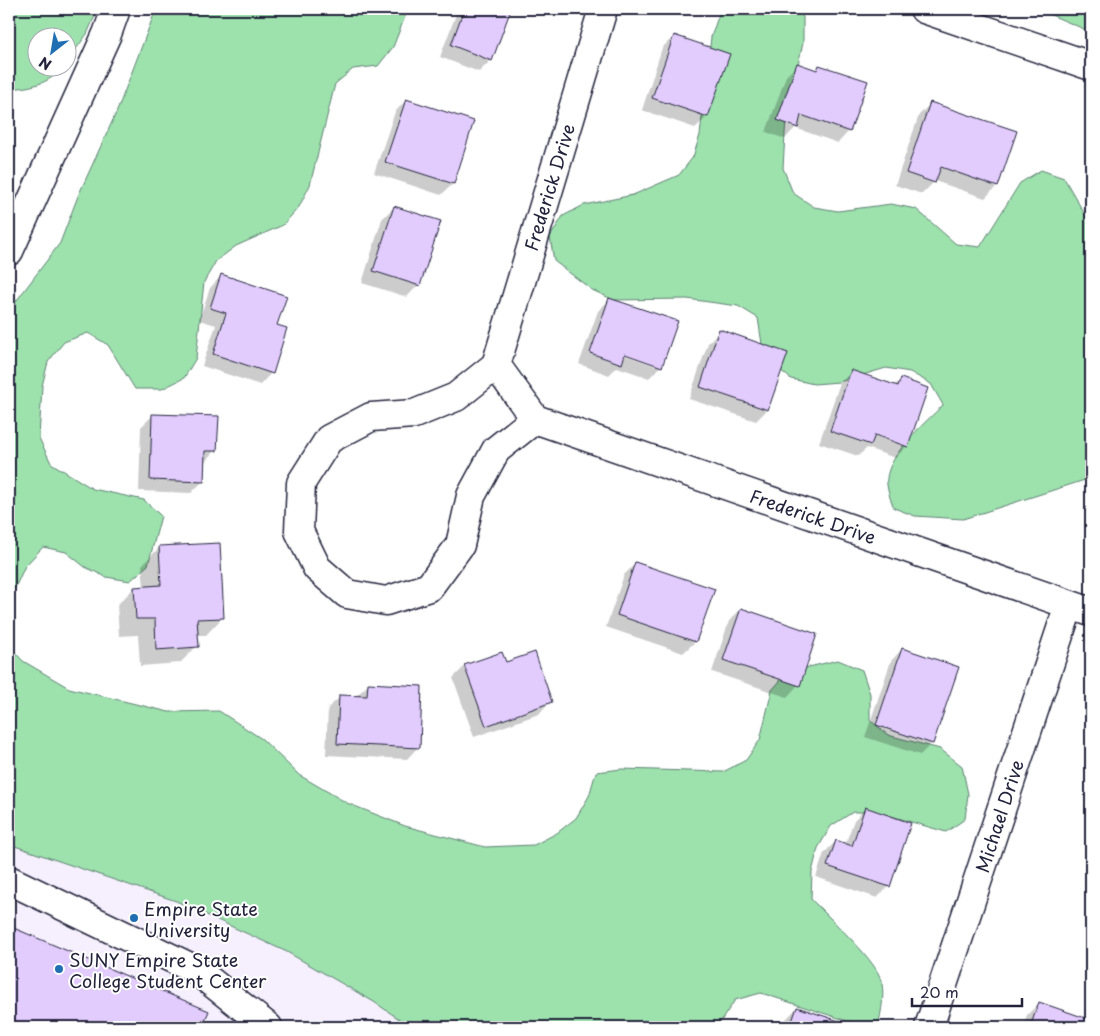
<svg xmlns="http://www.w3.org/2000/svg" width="1100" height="1036" viewBox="0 0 1100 1036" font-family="'Playpen Sans',sans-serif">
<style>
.built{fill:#f6f0fe}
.green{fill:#9de1ad;stroke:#608274}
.shadow{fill:#0003;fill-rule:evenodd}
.building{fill:#e2ccfd;stroke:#22223b}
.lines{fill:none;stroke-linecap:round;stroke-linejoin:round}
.minor-casing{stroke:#22223b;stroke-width:31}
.minor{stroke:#fff;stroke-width:28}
.poi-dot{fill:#1f6fb2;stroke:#fff;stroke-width:2}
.labels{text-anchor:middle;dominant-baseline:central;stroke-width:4;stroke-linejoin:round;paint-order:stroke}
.street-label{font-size:18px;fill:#22223b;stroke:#fff}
.poi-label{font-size:18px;fill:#22223b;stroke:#fff;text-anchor:start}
</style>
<rect width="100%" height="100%" fill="#fff"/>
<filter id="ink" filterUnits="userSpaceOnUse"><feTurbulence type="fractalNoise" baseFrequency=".02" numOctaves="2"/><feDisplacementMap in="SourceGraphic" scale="10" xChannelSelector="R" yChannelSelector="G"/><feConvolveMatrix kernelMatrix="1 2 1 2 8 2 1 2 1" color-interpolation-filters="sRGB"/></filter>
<g filter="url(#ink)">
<!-- built -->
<path class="built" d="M9,809l500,218h-500z"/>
<!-- green -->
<g class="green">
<path d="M9,9h89l-11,25 -19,26v-22h-30v30h24c-13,16 -31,19 -51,21h-2z"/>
<path d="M156,9h252l-15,38 -15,19 -25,3 -18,15 -25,101 -11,22 -16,18 -47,21 -20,15 -12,21 -8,76 -12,20 -22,11h-27l-27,-44 -20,-12 -24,9 -16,20 -6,24 -3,52 12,25 42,26 51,11 17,16 -13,49 -18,16 -24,-4 -21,-10 -19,-15 -23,-5 -18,19 -11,24 -5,26v-308l5,-4 46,-61 18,-47 39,-85z"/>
<path d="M726,9h72l5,8v26l-17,74 -3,51 10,25 21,14 24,4 53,-7 25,5 40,35 24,3 40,-64 21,-13 23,8 27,47v253l-128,41 -48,-3 -21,-8c-3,-7 -6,-15 -7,-23 -4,-27 38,-62 56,-80l-12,-21 -21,-12 -24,-4 -47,14 -25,2 -23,-5 -18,-15 -11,-20 -4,-26 -20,-12 -51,-7 -73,1 -22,-10 -38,-29 -4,-24 13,-21 21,-11 49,-10 46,-20 14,-18 7,-22 11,-98 8,-23z"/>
<path d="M1037,9h54v21l-7,-1z"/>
<path d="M9,646l14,15 46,27 100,24 50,-1 43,28 37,36 48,28 58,23 80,21 49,-2 23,-12 19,-15 13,-22 7,-24 26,-3 101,3 23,-12 14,-20 12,-50 16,-18 50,-12 24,10 8,24v26l18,15 52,14 22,17 6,28 -3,25 -19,13 -69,-20h-24l-22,14 -13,22 -6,24 -1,27c18,19 60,56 69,78 6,14 1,36 -2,50h-12l-105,-34 -26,7 -18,27h-306l-37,-25 -87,-50 -111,-51 -167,-57z"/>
</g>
<!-- shadow -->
<g class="shadow">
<path d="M458,9h51l-18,51 -12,12 -39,-15z"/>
<path d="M674,36l33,81 -12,11 -53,-18 20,-62z"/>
<path d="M797,65l18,6 5,-5 29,65 -11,12 -43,-15 -10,11 -19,-7 20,-56z"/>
<path d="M406,100l66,22 -19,62 -12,11 -67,-22 21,-61z"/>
<path d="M931,103l66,83 -12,12 -50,-17 -13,13 -27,-9 24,-70z"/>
<path d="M394,207l24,78 -11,12 -45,-14 20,-64z"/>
<path d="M221,276l55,50 -5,47 -11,12 -58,-19 14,-41 -17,-5 11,-32z"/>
<path d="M609,300l52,66 -12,12 -32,-11 -8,8 -30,-11 19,-53zM620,351l36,13v2l-37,-13z"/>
<path d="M719,331l48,79 -11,11 -67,-22 19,-56z"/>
<path d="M851,372l43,14 7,-7 6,67 -12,12 -28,-10 -9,8 -39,-13 21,-60z"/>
<path d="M153,415l63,35 -12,13 -1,18 -12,12 -52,-2 2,-64z"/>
<path d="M159,548l64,69 -17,18h-9v11l-17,17 -40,3 -2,-31 -19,1 -2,-31 17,-17 10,-1 -2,-22z"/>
<path d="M635,564l78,26 -18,52 -12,11 -77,-26 18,-52z"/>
<path d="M741,609l57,76 -11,12 -75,-25 17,-51z"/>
<path d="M902,649l30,94 -12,12 -55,-18 26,-76z"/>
<path d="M505,664l46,38 -12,12 -65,23 -21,-59 12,-12z"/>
<path d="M368,685l50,62 -11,12 -81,-4 2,-47 12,-11 16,-1z"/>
<path d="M865,809l24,77 -12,12 -61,-21 8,-24 12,-12 9,4 9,-25z"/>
<path d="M9,927l198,85 -6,15h-192z"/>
<path d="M1039,1003l52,18v6h-68l4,-12z"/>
<path d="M797,1008l43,14 -1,5h-56l2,-7z"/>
</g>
<!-- building -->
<g class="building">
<path d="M464,9h47l-19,52 -41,-16z"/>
<path d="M674,35l56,19 -22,63 -56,-19z"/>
<path d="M797,63l20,7 2,-5 49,16 -18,51 -49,-17 -3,13 -21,-8z"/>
<path d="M406,99l68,22 -20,63 -69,-22z"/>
<path d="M930,102l87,29 -19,56 -57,-20 -6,16 -29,-10z"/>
<path d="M394,206l47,15 -21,65 -47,-15z"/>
<path d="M221,274l66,22 -10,29 10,3 -14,46 -60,-20 13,-41 -16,-5z"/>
<path d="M609,298l69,23 -16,46 -37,-13 -3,10 -32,-11z"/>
<path d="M719,329l69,24 -20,57 -68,-23z"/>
<path d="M851,370l47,16 3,-8 27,10 -20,59 -33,-12 -4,10 -41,-14z"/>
<path d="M152,414l67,2 -2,35h-12l-1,31 -54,-2z"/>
<path d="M220,543l4,75 -27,1 2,28 -43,3 -1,-31h-19l-2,-32 27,-2 -2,-39z"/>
<path d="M635,562l80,27 -19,53 -79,-27z"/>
<path d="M741,608l76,26 -17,52 -77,-26z"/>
<path d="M902,648l57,19 -26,77 -57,-19z"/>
<path d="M502,652l4,10 29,-10 17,50 -66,24 -22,-61z"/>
<path d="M368,683l54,3 -2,62 -83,-4 2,-49 28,1z"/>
<path d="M865,807l46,16 -21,64 -63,-21 9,-26 16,6z"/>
<path d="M9,926l200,85 -7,16h-193z"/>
<path d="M1039,1002l52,18v7h-61z"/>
<path d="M797,1007l45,15 -2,5h-50z"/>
</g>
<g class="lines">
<defs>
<g id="minor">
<path d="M603,9l-107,356 39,54 556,193"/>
<path d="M924,9l167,57"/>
<path d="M9,251l98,-217 9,-25"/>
<path d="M496,365l-40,32 -42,17 -43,3 -42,22 -28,44 -2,48 18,37 30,26 39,7 43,-14 31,-42 11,-49 25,-46 39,-31"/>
<path d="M9,880l187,90 72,57"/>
<path d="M929,1027l140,-422"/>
</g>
</defs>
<!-- minor casing -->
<use href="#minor" class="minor-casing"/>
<!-- minor -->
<use href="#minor" class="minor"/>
</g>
</g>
<!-- markers -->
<g class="poi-dot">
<circle cx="134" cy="918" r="5"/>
<circle cx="59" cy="969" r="5"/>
</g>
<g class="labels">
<!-- street labels -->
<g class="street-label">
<text transform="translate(549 187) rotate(-73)">Frederick Drive</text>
<text transform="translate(813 516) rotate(19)">Frederick Drive</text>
<text transform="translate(999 816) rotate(-72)">Michael Drive</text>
</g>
<!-- poi labels -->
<g class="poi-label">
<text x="144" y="908">Empire State<tspan x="144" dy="21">University</tspan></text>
<text x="69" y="959">SUNY Empire State<tspan x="69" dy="21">College Student Center</tspan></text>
</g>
</g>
<!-- margin -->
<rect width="1100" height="1036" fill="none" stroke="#fff" stroke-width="30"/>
<rect x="15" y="15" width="1070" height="1006" fill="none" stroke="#22223b" stroke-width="2" filter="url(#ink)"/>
<!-- north arrow -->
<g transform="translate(52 52) rotate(211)"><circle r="24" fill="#ffffff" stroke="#a7a7b1"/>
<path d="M0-4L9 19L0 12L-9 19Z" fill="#1f6fb2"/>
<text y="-8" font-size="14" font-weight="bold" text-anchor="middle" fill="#22223b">N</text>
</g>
<!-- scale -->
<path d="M912 998v8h110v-8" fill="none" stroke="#22223b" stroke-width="2.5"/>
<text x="920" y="998" font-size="15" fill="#22223b" stroke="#ffffff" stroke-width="4" paint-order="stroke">20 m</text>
</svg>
